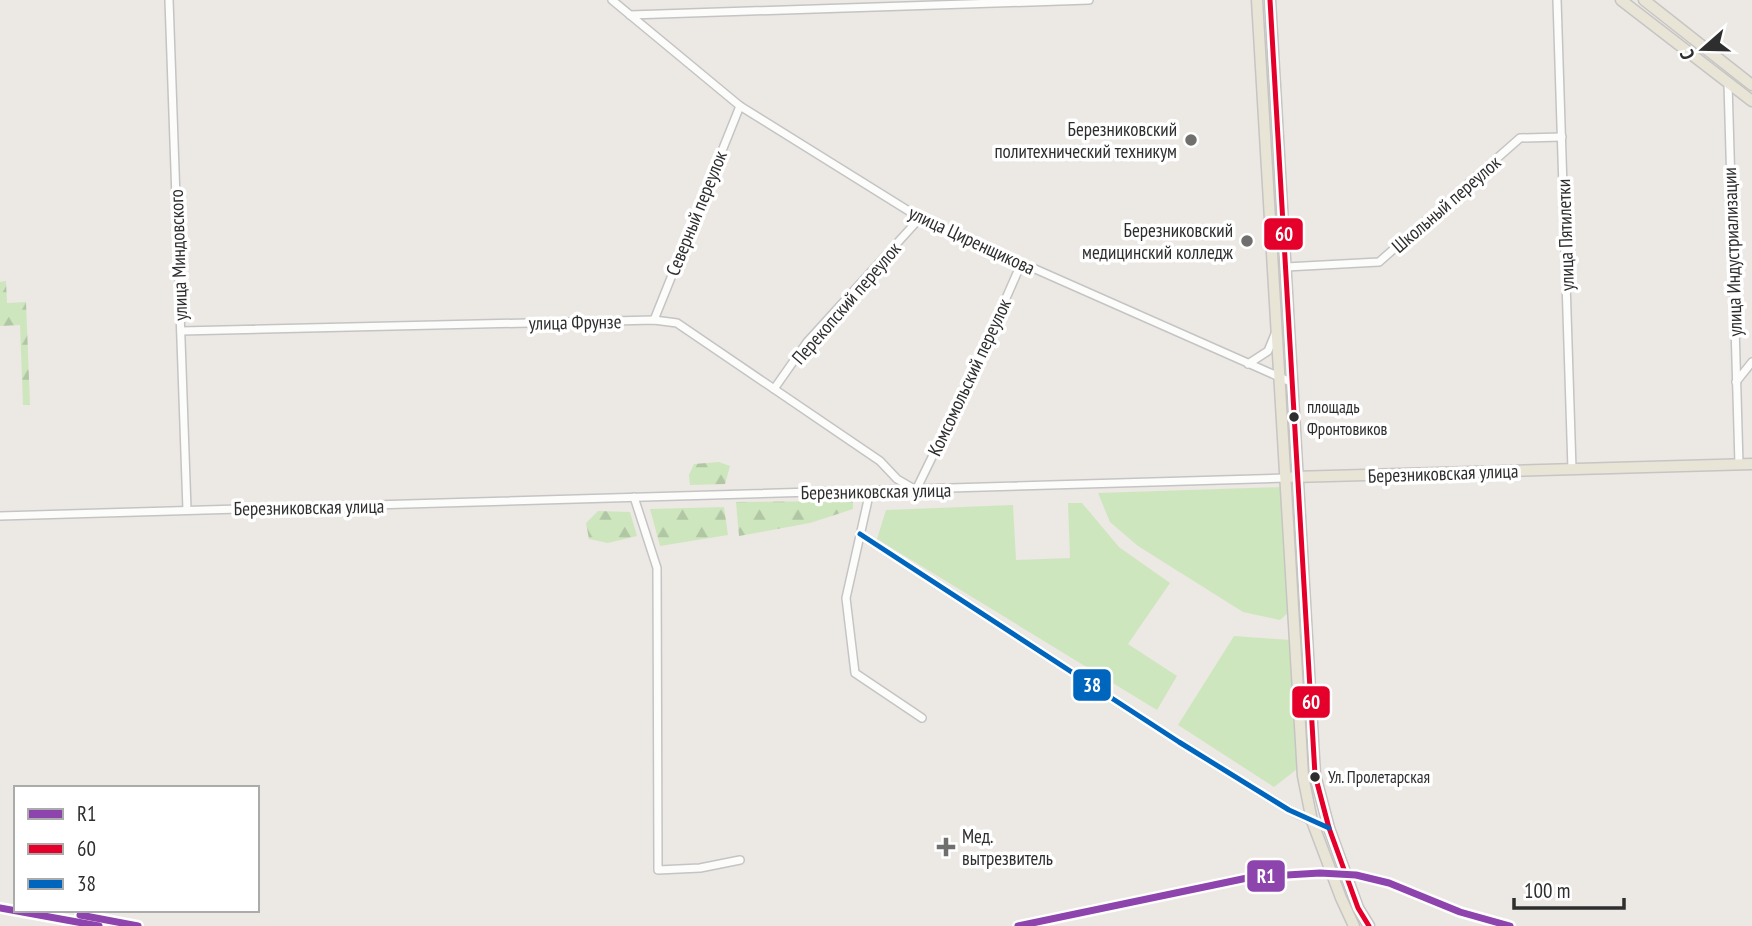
<svg xmlns="http://www.w3.org/2000/svg" width="1752" height="926" viewBox="0 0 1752 926" font-family="'PT Sans Narrow',sans-serif">
<style>
.forest{fill:url(#forest-firs)}
.park{fill:#cee6be}
.lines{fill:none;stroke-linecap:round;stroke-linejoin:round}
.minor-casing{stroke:#c5c4c5;stroke-width:10}
.major-casing{stroke:#c6c5c4;stroke-width:13}
.minor{stroke:#fcfcfb;stroke-width:7}
.major{stroke:#e8e4d6;stroke-width:10}
.bus-1-casing{stroke:#fff;stroke-width:10}
.bus-2-casing{stroke:#fff;stroke-width:10}
.bus-1{stroke:#e4002b;stroke-width:5}
.bus-2{stroke:#0065bd;stroke-width:5}
.rail-1-casing{stroke:#fff;stroke-width:12}
.rail-1{stroke:#8e44ad;stroke-width:7}
.poi-dot{fill:#706f6e;stroke:#fff;stroke-width:2.5}
.bus-dot{fill:#2e2e2e;stroke:#fff;stroke-width:2.5}
.labels{text-anchor:middle;dominant-baseline:central;stroke-width:7;stroke-linejoin:round;paint-order:stroke}
.bus-label{font-size:17px;fill:#2e2e2e;stroke:#fff;text-anchor:start}
.poi-label{font-size:19px;fill:#2e2e2e;stroke:#fff;text-anchor:end}
.street-label{font-size:19px;fill:#2e2e2e;stroke:#fff}
.line-badge{stroke:#fff;stroke-width:2.5}
.badge-label{font-size:19px;text-anchor:middle;font-weight:bold;fill:#fff}
</style>
<defs>
<pattern id="forest-firs" width="22" height="20" patternUnits="userSpaceOnUse" patternTransform="scale(1.75)"><rect width="22" height="20" fill="#cee6be"/><path d="M5 1l3.5 6h-7zM16 11l3.5 6h-7z" fill="#b1c6a4"/></pattern>
</defs>
<rect width="100%" height="100%" fill="#ece8e4"/>
<!-- forest -->
<g class="forest">
<path d="M6,281l1,22 19,-1 4,103h-7l-3,-80 -20,1v-44z"/>
<path d="M719,462l11,4 -5,18 -35,1 -1,-10 5,-11z"/>
<path d="M853,501v8l-43,14 -71,13 -3,-34z"/>
<path d="M724,507l4,28 -68,11 -10,-37z"/>
<path d="M598,511l32,1 7,24 -29,7 -19,-4 -3,-16z"/>
</g>
<!-- park -->
<g class="park">
<path d="M1282,487l7,125 -9,8 -37,-8 -105,-66 -28,-24 -12,-29z"/>
<path d="M1068,503h14l37,44 51,36 -42,61 49,32 -20,34 -280,-171 9,-29 127,-5 3,55 54,-2z"/>
<path d="M1234,636l57,4 6,129 -23,18 -96,-62z"/>
</g>
<g class="lines">
<defs>
<g id="minor">
<path d="M169,0l18,510"/>
<path d="M612,0l128,106 180,112 373,165"/>
<path d="M1557,0l15,469"/>
<path d="M630,15l459,-15"/>
<path d="M1728,83l11,381"/>
<path d="M1286,267l93,-5 141,-124 42,-1"/>
<path d="M654,320l86,-214"/>
<path d="M181,331l473,-11 23,3 203,138 17,18 19,11 59,-121 46,-105"/>
<path d="M1248,364l20,-13 7,-17"/>
<path d="M1736,382l16,-20"/>
<path d="M774,389l33,-47 113,-124"/>
<path d="M870,491l-24,107 9,75 67,45"/>
<path d="M634,497l23,71 1,302 42,-2 40,-8"/>
<path d="M0,516l1285,-38"/>
<path d="M860,534l319,208 110,68 23,11"/>
</g>
<g id="major">
<path d="M1257,0l46,776 9,45 29,77 13,28"/>
<path d="M1270,0l45,775 14,53 29,80 11,18"/>
<path d="M1621,0l131,101"/>
<path d="M1644,0l108,85"/>
<path d="M1293,477l459,-13"/>
</g>
</defs>
<!-- minor casing -->
<use href="#minor" class="minor-casing"/>
<!-- major casing -->
<use href="#major" class="major-casing"/>
<!-- minor -->
<use href="#minor" class="minor"/>
<!-- major -->
<use href="#major" class="major"/>
<defs>
<path id="bus-1" d="M1270,0l45,775 14,53 29,80 11,18"/>
<path id="bus-2" d="M860,534l319,208 110,68 40,18"/>
</defs>
<!-- bus-1 casing -->
<use href="#bus-1" class="bus-1-casing"/>
<!-- bus-2 casing -->
<use href="#bus-2" class="bus-2-casing"/>
<!-- bus-1 -->
<use href="#bus-1" class="bus-1"/>
<!-- bus-2 -->
<use href="#bus-2" class="bus-2"/>
<defs>
<g id="rail-1">
<path d="M0,908l99,18"/>
<path d="M80,915l58,11"/>
<path d="M1018,926l234,-49 68,-4 36,2 33,8 71,29 50,14"/>
</g>
</defs>
<!-- rail-1 casing -->
<use href="#rail-1" class="rail-1-casing"/>
<!-- rail-1 -->
<use href="#rail-1" class="rail-1"/>
</g>
<!-- markers -->
<g class="poi-dot">
<circle cx="1191" cy="140" r="7"/>
<circle cx="1247" cy="241" r="7"/>
<path d="M942.5 836.5h7v7h7v7h-7v7h-7v-7h-7v-7h7z"/>
</g>
<g class="bus-dot">
<circle cx="1294" cy="417" r="6"/>
<circle cx="1315" cy="777" r="6"/>
</g>
<g class="labels">
<!-- bus labels -->
<g class="bus-label">
<text x="1307" y="407">площадь<tspan x="1307" dy="22">Фронтовиков</tspan></text>
<text x="1328" y="777">Ул. Пролетарская</text>
</g>
<!-- poi labels -->
<g class="poi-label">
<text x="1177" y="129">Березниковский<tspan x="1177" dy="22">политехнический техникум</tspan></text>
<text x="1233" y="230">Березниковский<tspan x="1233" dy="22">медицинский колледж</tspan></text>
<text x="962" y="836" text-anchor="start">Мед.<tspan x="962" dy="22">вытрезвитель</tspan></text>
</g>
<!-- street labels -->
<g class="street-label">
<text transform="translate(1446 204) rotate(-41)">Школьный переулок</text>
<text transform="translate(696 213) rotate(-68)">Северный переулок</text>
<text transform="translate(1565 235) rotate(-92)">улица Пятилетки</text>
<text transform="translate(972 240) rotate(25)">улица Циренщикова</text>
<text transform="translate(1732 252) rotate(-92)">улица Индустриализации</text>
<text transform="translate(178 255) rotate(-92)">улица Миндовского</text>
<text transform="translate(846 303) rotate(-49)">Перекопский переулок</text>
<text transform="translate(575 322) rotate(-1)">улица Фрунзе</text>
<text transform="translate(969 377) rotate(-65)">Комсомольский переулок</text>
<text transform="translate(1443 473) rotate(-2)">Березниковская улица</text>
<text transform="translate(876 491) rotate(-1)">Березниковская улица</text>
<text transform="translate(309 507) rotate(-1)">Березниковская улица</text>
</g>
</g>
<g class="line-badge">
<rect x="1263" y="217" width="41" height="34" rx="7" fill="#e4002b"/>
<rect x="1072" y="668" width="40" height="34" rx="7" fill="#0065bd"/>
<rect x="1291" y="685" width="40" height="34" rx="7" fill="#e4002b"/>
<rect x="1246" y="859" width="40" height="34" rx="7" fill="#8e44ad"/>
</g>
<g class="badge-label">
<text x="1284" y="241">60</text>
<text x="1092" y="692">38</text>
<text x="1311" y="709">60</text>
<text x="1266" y="883">R1</text>
</g>
<!-- legend -->
<rect x="14" y="786" width="245" height="126" fill="#ffffff" stroke="#ababab" stroke-width="2"/>
<rect x="28" y="809" width="35" height="10" fill="#8e44ad" stroke="#ababab" stroke-width="2"/>
<text x="77" y="821" font-size="21" fill="#2e2e2e">R1</text>
<rect x="28" y="844" width="35" height="10" fill="#e4002b" stroke="#ababab" stroke-width="2"/>
<text x="77" y="856" font-size="21" fill="#2e2e2e">60</text>
<rect x="28" y="879" width="35" height="10" fill="#0065bd" stroke="#ababab" stroke-width="2"/>
<text x="77" y="891" font-size="21" fill="#2e2e2e">38</text>
<!-- north arrow -->
<g transform="translate(1703 49) rotate(250)" stroke="#ffffff" stroke-width="5" paint-order="stroke">
<path d="M0-5L12 26L0 18L-12 26Z" fill="#2e2e2e"/>
<text y="-10" font-size="19" font-weight="bold" text-anchor="middle" fill="#2e2e2e">С</text>
</g>
<!-- scale -->
<path d="M1514 898v10h110v-10" fill="none" stroke="#2e2e2e" stroke-width="3.5"/>
<text x="1524" y="898" font-size="21" fill="#2e2e2e" stroke="#ffffff" stroke-width="5" paint-order="stroke">100 m</text>
</svg>
